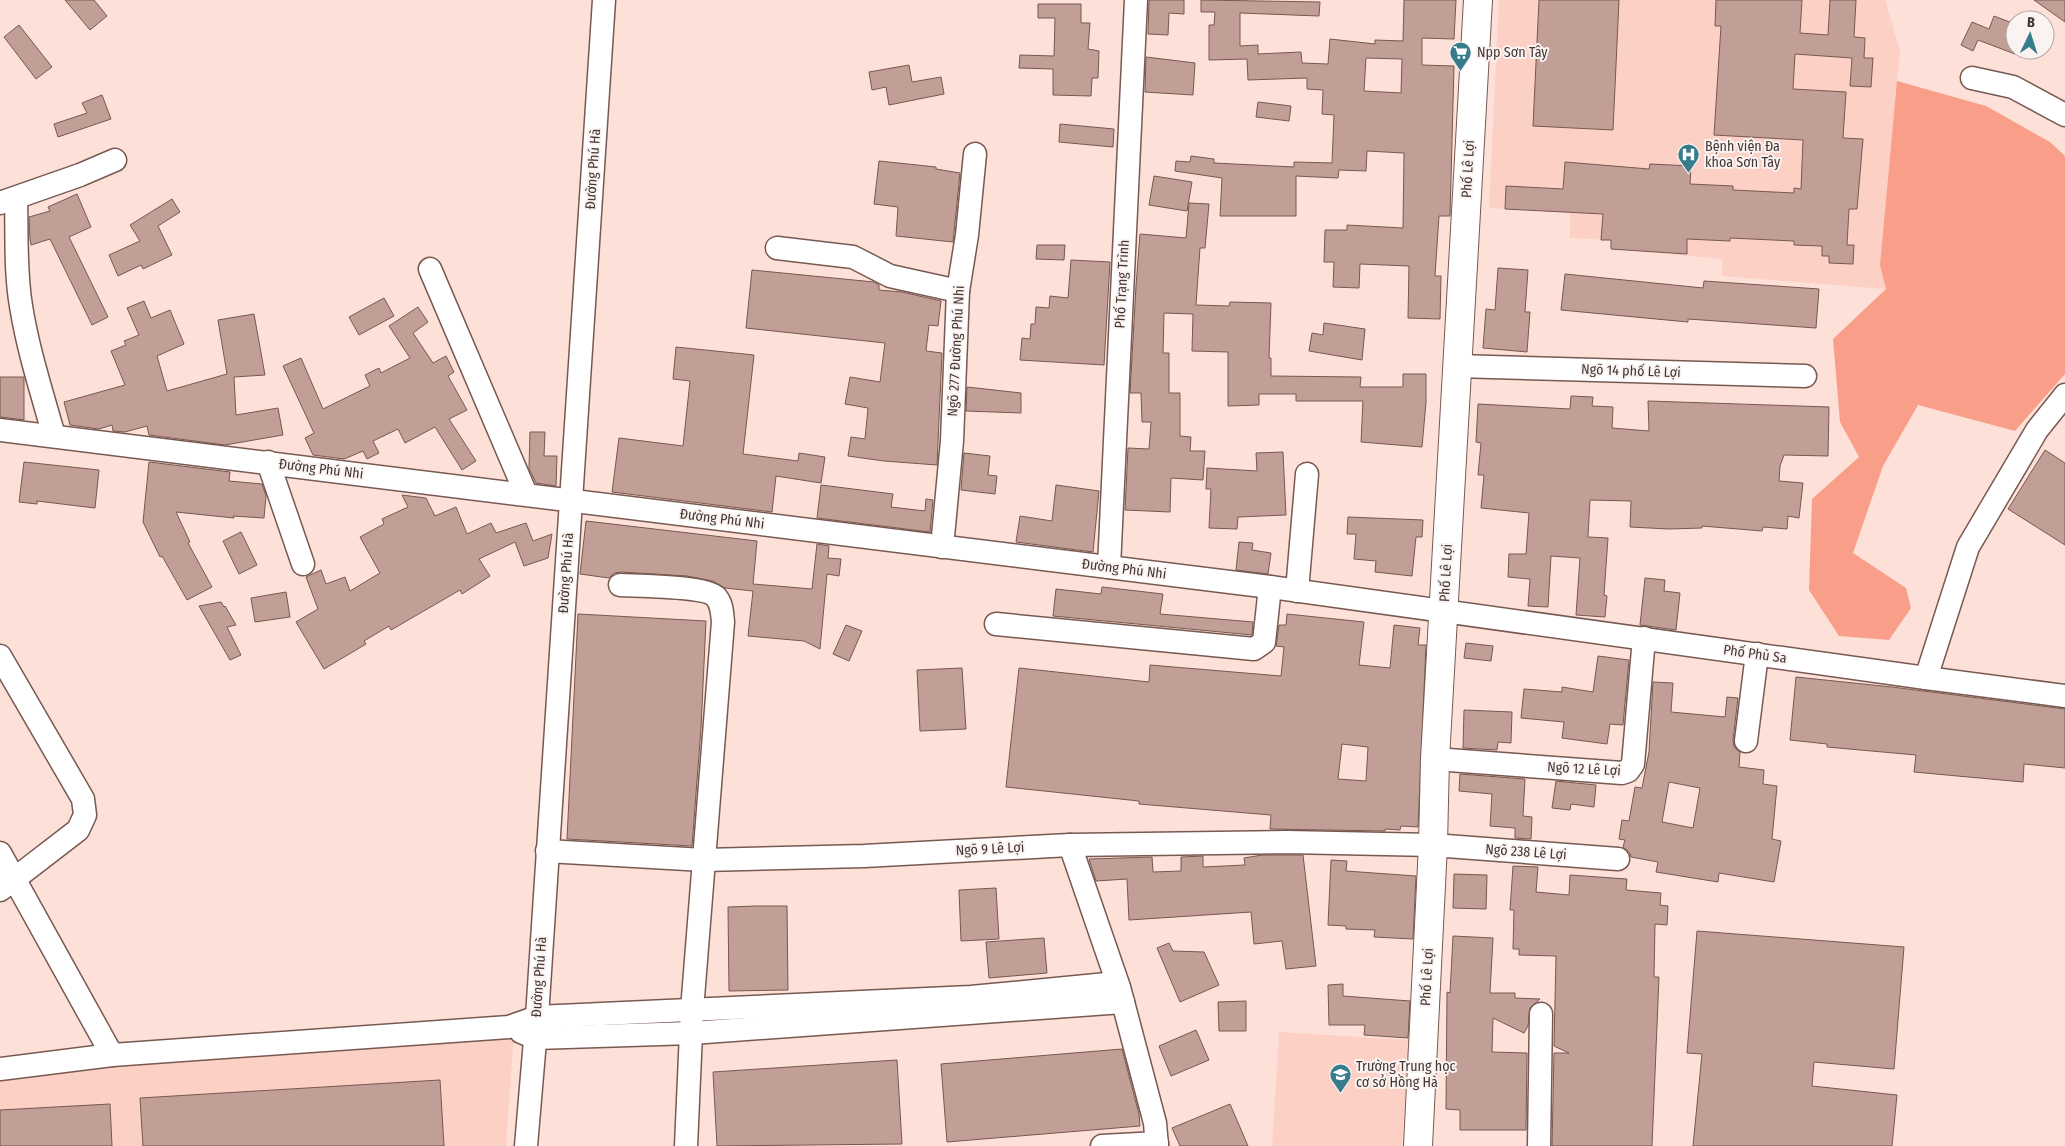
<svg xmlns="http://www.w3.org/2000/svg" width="2065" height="1146" viewBox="0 0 2065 1146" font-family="'Fira Sans Condensed',sans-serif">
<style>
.built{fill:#fcd0c4}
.water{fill:#f99e88}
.building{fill:#c19f96;stroke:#775850;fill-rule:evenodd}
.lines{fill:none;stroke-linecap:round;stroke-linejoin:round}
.minor-casing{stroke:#785951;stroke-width:25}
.major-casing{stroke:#785951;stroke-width:30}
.minor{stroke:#fff;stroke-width:22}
.major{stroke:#fff;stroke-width:28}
.labels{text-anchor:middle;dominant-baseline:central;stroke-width:4;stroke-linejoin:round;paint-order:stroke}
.poi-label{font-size:14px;fill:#443633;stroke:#faf3f1;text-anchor:start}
.street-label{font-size:14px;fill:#443633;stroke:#faf3f1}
</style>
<rect width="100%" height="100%" fill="#fde0d8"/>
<!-- built -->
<g class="built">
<path d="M1499,0h386l15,51 -20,214 6,24 -164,-13v-17l-111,-10v-9l-41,-2v-26l-81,-4z"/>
<path d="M514,1032l-8,114h-506v-86z"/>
<path d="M1279,1032l130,8 -7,106h-130z"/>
</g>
<!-- water -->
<path class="water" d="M1897,81l89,25 64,36 15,14v218l-50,57 -97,-26 -35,61 -30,87 53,35 5,20 -22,32 -50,-4 -30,-46 3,-91 47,-42 -19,-35 -7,-83 53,-50 -6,-24z"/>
<!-- building -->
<g class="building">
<path d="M65,0h29l13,16 -17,14z"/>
<path d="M1149,0h35v14l-15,-1 -1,22 -20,-1z"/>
<path d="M1201,0l119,2 -1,14 -79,-3v33l18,-1v9l43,-2 1,11 26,1 2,-25 45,5v-4l28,1 1,-41h52l-2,39 -32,-1v27l32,1 -4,150h-11l-4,60h6l-1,43 -32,-1 1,-52 -49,-2 -1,24 -26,-1 1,-25h-10l1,-32h22v-5l56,3 1,-75 -37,-2 -1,20 -27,-1 -1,8 -42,-2v40h-76l2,-38 -47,-7 1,-10 14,1 1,-6 23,3v4l80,4v-5l38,1 2,-48 -12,-1 1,-24 -16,-1v-11l-59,2 -1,-21 -38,1v-35h5l1,-13h-14zM1366,58l36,1 -1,34 -37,-2z"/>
<path d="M1539,0h80l-6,130 -80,-4z"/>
<path d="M1716,0h86l-2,33 28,2 2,-35h26l-2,37 11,1 -1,20h9l-2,29 -21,-1 2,-28 -57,-4 -2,35 53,3 -3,46 20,1 -6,70h-8l-2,36h7l-1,19 -24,-1v-7h-7v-10l-28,-1v-4l-64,-3v3l-43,-2v15l-76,-5v-9h-10l2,-26 -98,-5 1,-23 57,3 2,-27 84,7 1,-5 41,2 -1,18 43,2v4l61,3v-5l7,1 2,-49 -89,-5 7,-109h-6z"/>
<path d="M2034,0h31v22z"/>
<path d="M1038,4h43v19h9l-2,26 11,2 -1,27h-6l-1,18 -38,-1v-26l-34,-1 1,-13 34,1 1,-38h-17z"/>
<path d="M1994,16l21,8v30l-37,-14 -5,11 -12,-6 11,-23 17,7z"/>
<path d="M19,25l33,42 -16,12 -32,-42z"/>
<path d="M1146,57l49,6 -2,32 -48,-3z"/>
<path d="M909,65l3,17 29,-5 3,17 -55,11 -3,-18 -14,3 -3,-18z"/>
<path d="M102,95l9,24 -53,18 -4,-13 33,-11 -5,-10z"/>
<path d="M1258,102l33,4 -2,15 -33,-4z"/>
<path d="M1060,124l54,5 -1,18 -54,-5z"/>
<path d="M879,161l57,6v2l24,4 -7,69 -57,-6 2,-29 -24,-3z"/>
<path d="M1154,176l38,6 -5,29 -38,-6z"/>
<path d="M77,194l14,33 -22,10 39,80 -16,8 -42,-86 -19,6 -1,-6 -1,-22 21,-6 -2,-4z"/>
<path d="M172,199l8,13 -22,14 14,29 -29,14 -2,-4 -23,11 -9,-21 31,-14 -10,-16z"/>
<path d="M1189,203l20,1 -4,44h-5l-4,57 33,1 1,-4 41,1 -2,55h2v18l90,1 -1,10h43v-13h23v28l-4,45 -61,-5 2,-41h-67v-7h-37v11l-31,1v-54l-36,-1 1,-37 -29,-1 -1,40h6v40h11v43l11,1 -1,14h15l-2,29 -32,-2 -1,34 -45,-2 3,-62 21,1 2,-27h-9l-1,-29h-11l6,-107 4,-52 46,4z"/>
<path d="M1037,245h28l-1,15 -28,-1z"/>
<path d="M1071,260l39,2 -6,103 -84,-5 2,-22 8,1 1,-15h4l1,-17 13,1 1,-12 18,2z"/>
<path d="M1498,268l30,2 -3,42h5l-3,40 -44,-4 3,-39 9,1z"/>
<path d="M752,270l122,12 5,3v5l23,2 39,9 -3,25 -9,-1 -3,26 16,2 -5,112 -53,-4 -36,-5 3,-19 14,2 3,-31 -23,-4 5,-27 30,5 5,-39 -139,-15z"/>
<path d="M1565,274l138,14 1,-7 115,8 -3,39 -128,-9v3l-127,-12z"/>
<path d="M384,298l10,18 -35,19 -10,-18z"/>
<path d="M144,301l7,17 19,-8 14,34 -27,12 10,35 60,-17 -9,-54 36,-6 11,61 -31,2 2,38 42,-7 5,27 -58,10 -76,-10 -2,-9 -22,6 -12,-1 -1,-6 -13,4 -29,-4 -6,-23 61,-17 -14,-34 15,-6 -2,-4 15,-6 -12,-27z"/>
<path d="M418,307l10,15 -15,11 20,30 13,-7 8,16 -6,4 19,34 -18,9 27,42 -14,9 -27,-43 -30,16 -7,-14 -25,12 6,12 -12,6 -4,-8 -19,8 -31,-4 -8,-17 9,-5 -31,-67 18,-8 22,51 47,-23 -5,-11 14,-7 2,5 29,-15 -21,-32z"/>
<path d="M1324,323l41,6 -3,31 -53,-9 3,-18 11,2z"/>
<path d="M676,347l78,8 -11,99 55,7 1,-8 26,4 -4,26 -45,-7 -4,36 -160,-20 7,-54 64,8 7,-65 -17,-2z"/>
<path d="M0,377h24v43l-24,-3z"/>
<path d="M967,387l54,6v20l-55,-2z"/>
<path d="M1571,396l22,1 -1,9 21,1 -1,21 37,3 -1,-30 181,6 -1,49 -44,-1 -4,11 -1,15 24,2 -4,35 -11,-2 -1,13 -24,-2 -1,4 -60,-5v2l-33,1 -39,-2 1,-26 -41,-1 -2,37 20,1 -4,57 3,1 -2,21 -29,-2 4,-57 -29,-2 -3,51 -20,-1 2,-27 -22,-2 1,-23h17l3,-41 -48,-5 3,-33h-6l3,-32 -5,-1 2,-38 92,5z"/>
<path d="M530,432h15l-1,24h13l-1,30 -20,-3 -7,-15z"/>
<path d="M2045,450l20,13v82l-57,-36z"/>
<path d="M1283,452l3,63 -48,2 -1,12 -28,-1 2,-39h-5l1,-21 50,3 -1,-18z"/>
<path d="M964,453l26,3 -2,19 9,1 -2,18 -34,-4z"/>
<path d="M24,462l75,8 -4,38 -58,-7v3l-18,-2z"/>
<path d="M149,462l81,10 -1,9 33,3 4,12 -2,22 -31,-2 1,2 -58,-6 14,30 -2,1 24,44 -25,13 -25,-44 -2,1 -17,-35z"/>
<path d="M821,485l72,9 -2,13 34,4 1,-12 7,1 -3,32 -113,-14z"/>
<path d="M1056,485l43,6 -6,61 -77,-10 4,-26 32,5z"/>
<path d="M402,495l24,3 9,18 21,-9 11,27 24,-11 5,10 30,-10 7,18 19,-7 -4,24 -24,8 -9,-24 -36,17 11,17 -28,18 -2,-4 -69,40 -2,-4 -25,15 2,3 -42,25 -28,-47 22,-13 -12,-32 15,-7 5,14 19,-7 5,14 30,-18 -20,-36 24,-13 -2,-5 26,-12z"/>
<path d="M1348,517l75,3 -1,17h-6l-4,39 -37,-4 1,-11 -22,-2 2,-25h-9z"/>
<path d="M586,521l171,20 -4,43 59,5 5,-45 12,2 -1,12 13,1 -2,17 -12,-2 -7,75 -16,-8 -56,-5 5,-45 -28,-3 -12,-7 -26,-5 -66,-4 -7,1 -5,5 -29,-4z"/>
<path d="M241,532l16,33 -18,9 -16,-33z"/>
<path d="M1239,542l14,1 -1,7 19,3 -3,21 -32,-4z"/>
<path d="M1645,578l20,2 -1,11 16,2 -4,37 -36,-5z"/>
<path d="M1102,587l61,7 -3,20 93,8 -1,13 -199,-19 3,-27 45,5z"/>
<path d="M286,592l4,25 -35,5 -4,-24z"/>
<path d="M221,602l3,5 1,-1 11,19 -9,2 14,28 -11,5 -31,-54z"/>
<path d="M578,614l128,7 -5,107 -9,118 -125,-7z"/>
<path d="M1287,614l77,8 -5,43 31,3 4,-43 26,3 -2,17h8l-8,182 -17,-1 -1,4 -15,-1v2l-115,-2 1,-14 -132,-11v-3l-133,-14 13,-119 130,14 1,-17 131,11 3,-29 -8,-1 3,-21h7zM1342,744l26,3 -2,34 -28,-2z"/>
<path d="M846,625l16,6 -13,30 -16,-7z"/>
<path d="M1466,643l27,3 -2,15 -27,-3z"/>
<path d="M1598,656l31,4 -6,65 -13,-1 -3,20 -45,-6 2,-16 -43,-4 3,-29 38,3v-5l31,5z"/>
<path d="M962,668l4,61 -46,2 -3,-61z"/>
<path d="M1796,677l96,10 173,22v59l-41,-4 -1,18 -109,-10 2,-17 -89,-8v-3l-37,-4z"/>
<path d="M1653,682l20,1 -2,29 54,5 2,-20 11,1 -5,42 1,7 6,5 -1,15 25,3 -1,14 14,2 -5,53 9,2 -7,41 -55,-9 -1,9 -62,-10 2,-10 -27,-5 -1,-4 -7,-6 2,-7 -6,-1 3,-19 7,1 6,-34 7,1 7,-36zM1669,782l31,6 -7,40 -31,-6z"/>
<path d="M1464,710l48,2 -1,31 -13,-1 -1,8 -34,-2z"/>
<path d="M1460,774l65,5 -2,37 9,1 -1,22 -16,-1v-10l-25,-2 2,-32 -33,-3z"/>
<path d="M1556,781l40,4 -2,22 -23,-3 -1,6 -18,-2z"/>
<path d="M1262,855h41l13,111 -30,3 -4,-28 -28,3 -3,-32 -122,8 -2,-41 -31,2 -7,-22 63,-2 1,15 28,-1v-14l22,-1v11l42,-2 -1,-7z"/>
<path d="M1331,860l16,1 -1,10 70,5 -3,63 -39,-2 1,-7 -29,-1v-3l-18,-1z"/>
<path d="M1513,866l25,1 -2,25 33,3 1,-20 57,4 -1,11 35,3 -1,12 8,1 -1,19 -12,-1 -1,53h5l-7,169h-100l2,-93h15l-15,-7 2,-90 -37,-1v-6h-6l1,-39h-4z"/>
<path d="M1454,874l33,1 -1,34 -33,-1z"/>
<path d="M996,888l3,51 -38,2 -2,-51z"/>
<path d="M756,906h31l1,84 -59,1 -1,-84z"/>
<path d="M1697,931l207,16 -10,122 -80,-7 -2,24 85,9 -5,51h-199l9,-92 -15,-1z"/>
<path d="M1453,936l40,2 -3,55h25v5l25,1 -10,9 -2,18 -4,7 -31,-15 -1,34 35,1 -1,77h-66v-20l-14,-1 1,-117 3,1z"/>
<path d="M1044,938l3,35 -58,5 -3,-36z"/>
<path d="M1169,943l4,8 31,1 15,33 -39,17 -23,-54z"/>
<path d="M1343,984v12l67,5 -2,37 -44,-3 1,-10h-36l-1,-40z"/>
<path d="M1246,1001v30h-27l-1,-29z"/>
<path d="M1196,1030l13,30 -38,16 -12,-30z"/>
<path d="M1122,1049l17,65 1,12 -193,16 -6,-78z"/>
<path d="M897,1060l5,84 -185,2 -4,-74z"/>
<path d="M440,1080l4,66h-301l-3,-48z"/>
<path d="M110,1104l2,42h-112v-36z"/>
<path d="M1230,1104l18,42h-68l-8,-18z"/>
</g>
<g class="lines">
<defs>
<g id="minor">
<path d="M1972,78l41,9 52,28"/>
<path d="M16,199c1,35 -1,72 5,107 7,44 21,87 33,130"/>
<path d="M0,203l80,-28 35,-15"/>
<path d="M777,248l76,9 37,19 68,15"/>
<path d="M430,269l96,225"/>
<path d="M1457,366l348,10"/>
<path d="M0,430l1270,157 656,91 139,18"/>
<path d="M268,462l35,102"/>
<path d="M942,547l10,-106 6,-150 9,-56 8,-81"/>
<path d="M1109,567l27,-567"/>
<path d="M620,585c17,1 86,1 96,12 6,7 6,15 7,25l-31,388 -6,136"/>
<path d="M1297,591l10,-117"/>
<path d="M996,624l258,25 10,-7 6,-55"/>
<path d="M0,656l83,143 2,16 -7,15 -78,60"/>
<path d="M1926,678l42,-131 69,-117 28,-35"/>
<path d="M1746,741l11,-87"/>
<path d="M1435,759l187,14 6,-2 5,-7 11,-126"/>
<path d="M1070,845l49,142 36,136 2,23"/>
<path d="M547,851l157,9 160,-4 206,-11 217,-3 146,3 185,14"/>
<path d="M0,853l112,202"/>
<path d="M521,1032l14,6 157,-5 431,-31"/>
<path d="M0,1069l112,-14 397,-28 28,-10 434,-20 146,-14"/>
<path d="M526,1146l11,-129 67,-1017"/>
<path d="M1102,1146l55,-3"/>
<path d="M1539,1146l2,-132"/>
</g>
<path id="major" d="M1418,1146l15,-301 2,-86 43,-759"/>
</defs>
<!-- minor casing -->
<use href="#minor" class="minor-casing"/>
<!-- major casing -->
<use href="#major" class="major-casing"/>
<!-- minor -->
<use href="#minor" class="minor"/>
<!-- major -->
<use href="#major" class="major"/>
</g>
<!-- icons -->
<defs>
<symbol id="supermarket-pin" viewBox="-11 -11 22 30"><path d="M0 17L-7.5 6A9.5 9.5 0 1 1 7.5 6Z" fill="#377c8b" stroke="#faf3f1"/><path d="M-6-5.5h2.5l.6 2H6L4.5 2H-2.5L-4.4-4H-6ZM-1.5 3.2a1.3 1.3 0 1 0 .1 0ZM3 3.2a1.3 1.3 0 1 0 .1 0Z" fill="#fff"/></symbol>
<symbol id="hospital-pin" viewBox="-11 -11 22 30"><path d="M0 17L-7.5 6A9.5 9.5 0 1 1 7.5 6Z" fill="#377c8b" stroke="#faf3f1"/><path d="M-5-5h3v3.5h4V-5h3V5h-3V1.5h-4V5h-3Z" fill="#fff"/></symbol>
<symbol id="school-pin" viewBox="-11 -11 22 30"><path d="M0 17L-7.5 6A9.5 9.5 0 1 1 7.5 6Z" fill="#377c8b" stroke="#faf3f1"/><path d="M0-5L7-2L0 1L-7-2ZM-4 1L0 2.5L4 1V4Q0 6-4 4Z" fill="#fff"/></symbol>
</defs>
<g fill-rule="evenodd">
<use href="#supermarket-pin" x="1448" y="40" width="25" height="34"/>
<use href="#hospital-pin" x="1676" y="142" width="25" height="34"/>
<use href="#school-pin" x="1328" y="1062" width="25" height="34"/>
</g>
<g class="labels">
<!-- poi labels -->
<g class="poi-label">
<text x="1477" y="52">Npp Sơn Tây</text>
<text x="1705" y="146">Bệnh viện Đa<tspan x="1705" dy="16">khoa Sơn Tây</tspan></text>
<text x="1356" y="1066">Trường Trung học<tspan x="1356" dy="16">cơ sở Hồng Hà</tspan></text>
</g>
<!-- street labels -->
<g class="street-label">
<text transform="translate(593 169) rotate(-86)">Đường Phú Hà</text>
<text transform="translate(1468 169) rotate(-87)">Phố Lê Lợi</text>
<text transform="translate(1122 284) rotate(-87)">Phố Trạng Trình</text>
<text transform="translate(956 351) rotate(-87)">Ngõ 277 Đường Phú Nhi</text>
<text transform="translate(1631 371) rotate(2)">Ngõ 14 phố Lê Lợi</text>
<text transform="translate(321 469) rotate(7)">Đường Phú Nhi</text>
<text transform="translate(722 519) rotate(7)">Đường Phú Nhi</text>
<text transform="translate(1124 569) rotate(7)">Đường Phú Nhi</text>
<text transform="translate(566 573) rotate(-86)">Đường Phú Hà</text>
<text transform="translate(1446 573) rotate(-87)">Phố Lê Lợi</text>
<text transform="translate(1755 654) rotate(8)">Phố Phù Sa</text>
<text transform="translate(1584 769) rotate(3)">Ngõ 12 Lê Lợi</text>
<text transform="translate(990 849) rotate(-3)">Ngõ 9 Lê Lợi</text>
<text transform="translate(1526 852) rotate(4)">Ngõ 238 Lê Lợi</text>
<text transform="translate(539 977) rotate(-86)">Đường Phú Hà</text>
<text transform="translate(1427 977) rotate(-87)">Phố Lê Lợi</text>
</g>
</g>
<!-- north arrow -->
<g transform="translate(2030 35) rotate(4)"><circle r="24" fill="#faf3f1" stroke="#b1a7a5"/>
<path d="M0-4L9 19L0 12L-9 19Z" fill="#377c8b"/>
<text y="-8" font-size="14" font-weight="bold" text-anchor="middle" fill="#443633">B</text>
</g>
</svg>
